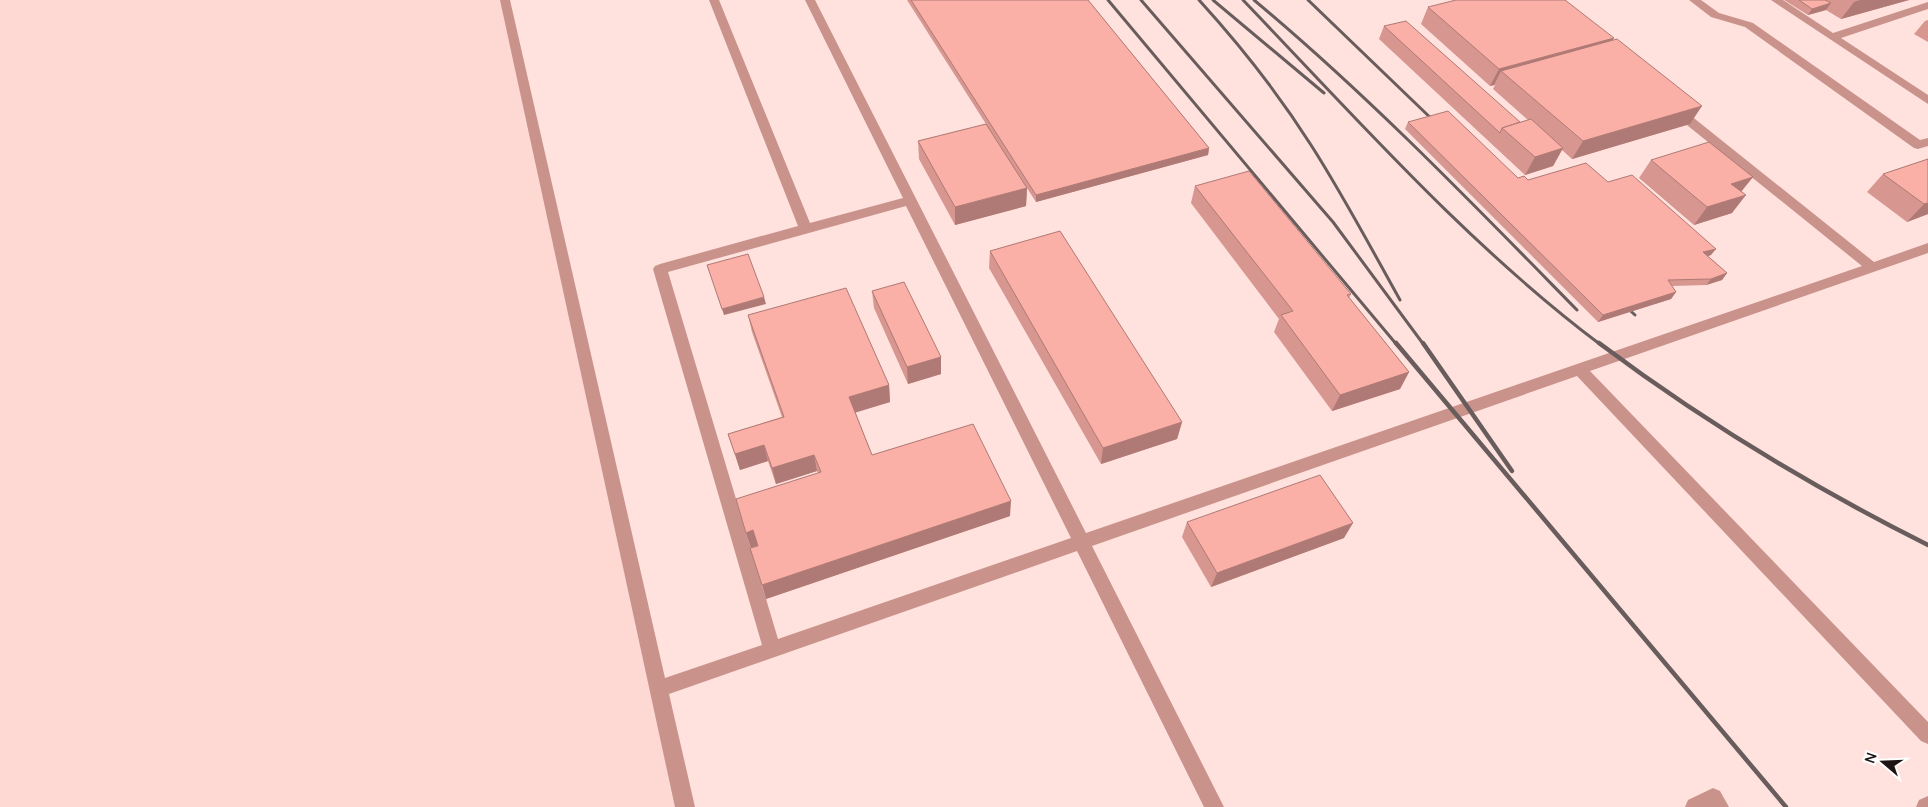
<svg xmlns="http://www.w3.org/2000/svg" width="1928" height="807" viewBox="0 0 1928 807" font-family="Manrope,sans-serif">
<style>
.built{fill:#ffe1dd}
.green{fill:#fed8d3}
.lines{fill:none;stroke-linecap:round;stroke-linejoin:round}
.lane{fill:#c9938c;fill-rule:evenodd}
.rail-far1{stroke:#685d5c;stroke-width:3}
.rail{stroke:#685d5c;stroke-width:4.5}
.wall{fill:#d79690}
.shaded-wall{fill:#af7a75}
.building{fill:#faafa7;stroke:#af7a75}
</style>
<rect width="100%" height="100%" fill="#fef2f1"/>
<!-- built -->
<path class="built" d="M504,0h1424v807h-1243z"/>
<!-- green -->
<path class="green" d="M0,0h505l180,807h-685z"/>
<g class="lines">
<!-- lane -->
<g class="lane">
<path d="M500,0h10l155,678 97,-33 -109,-376 2,-3 5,-2 138,-38 -89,-226h10l91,223 93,-25 -98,-198h10l271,533 776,-267 -190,-153 -2,-3 2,-3h8l194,155 54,-19v10l-338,118 338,351v22l-7,-3 -344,-365 -485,170 132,261h-20l-127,-256 -408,143 26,113h-20zM906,206l165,332 -293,101 -110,-367z"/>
<path d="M1689,0h12l18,13 34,10 167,117 8,-2v8l-10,3 -4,-1 -169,-121 -34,-10z"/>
<path d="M1771,0h12l50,33 95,-31v7l-87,29 87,57v9z"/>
<path d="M1713,788l7,3 9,16h-44l3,-7z"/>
<path d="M1928,796v11h-12l3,-7z"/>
</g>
<!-- rail-far1 -->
<g class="rail-far1">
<path d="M1108,0l289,345"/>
<path d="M1141,0l192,222 91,123"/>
<path d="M1199,0c41,45 79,93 112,145 32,50 60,103 89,155"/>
<path d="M1213,0l111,93"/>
<path d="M1243,0c114,119 225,245 358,345"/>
<path d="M1254,0c115,96 218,203 323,310"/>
<path d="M1308,0l130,125"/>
<path d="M1621,302l14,13"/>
</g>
<!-- rail -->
<g class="rail">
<path d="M1396,343l390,464"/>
<path d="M1423,343l89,128"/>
<path d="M1599,343c104,78 213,144 329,202"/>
</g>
</g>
<!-- wall -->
<g class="wall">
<path d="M907,0h181l121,148 -1,7 -172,47 -45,-70 36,56 -1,18 -71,19 -36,-66 -1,-18 68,-17z"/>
<path d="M1784,0h125l-68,19 -15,-9 -18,5z"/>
<path d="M1428,7l184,34 78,83 -118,35 -10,-9 -9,16 -28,9 -146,-136 5,-13 136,96 8,-2 -35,-31 2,-4 -5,1 -69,-62z"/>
<path d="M1928,20v22l-14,-8 11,-13z"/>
<path d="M1408,122l110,56 10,2 80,2 103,73 -3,1 19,17 -5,7 -16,5 -34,1 4,6 -5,7 -73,23 -193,-193z"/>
<path d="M1928,159v55l-21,8 -40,-30 16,-18z"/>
<path d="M1651,160l102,17 -12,15 -9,21 -38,12 -55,-47z"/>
<path d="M1195,186l156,108 -2,4 60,74 -9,17 -68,22 -58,-79 5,-13 -88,-116z"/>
<path d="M990,251l192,171 -5,17 -76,25 -112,-196z"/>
<path d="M872,291l69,66v17l-33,10 -34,-76z"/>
<path d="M748,315l141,70 1,17 -35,10 17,43 138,61 -244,83 -8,-53 -7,2 -5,-15 72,-60 -1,-2 -41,13 -8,-23 -28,9 -12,-36 54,-17 -30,-85z"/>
<path d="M1187,522l157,16 -133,49 -29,-50z"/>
</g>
<!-- shaded-wall -->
<g class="shaded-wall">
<path d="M1860,0h49l-68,19 13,-17z"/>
<path d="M1831,3l-5,7 -18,5 4,-6z"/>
<path d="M1614,38l-10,17 -103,16 -7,14 -4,1 9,-17z"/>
<path d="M1702,106l-12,18 -118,35 11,-18z"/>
<path d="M1209,148l-1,7 -172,47v-7z"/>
<path d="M1563,148l-10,18 -28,9 10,-18z"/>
<path d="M1753,177l-14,17 -8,-10z"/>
<path d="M1027,188l-1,18 -71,19v-18z"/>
<path d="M1746,195l-14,18 -38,12 13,-18z"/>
<path d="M1928,203v11l-21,8 17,-18z"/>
<path d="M1716,249l-5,6 -13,4 5,-7z"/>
<path d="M1727,273l-5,7 -16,5 5,-6z"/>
<path d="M1676,292l-5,7 -73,23 5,-7z"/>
<path d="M764,297l2,7 -42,11 -2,-6z"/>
<path d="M941,357v17l-33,10 -1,-17z"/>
<path d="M1409,372l-9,17 -68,22 8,-16z"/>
<path d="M889,385l1,17 -39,12 -2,-17z"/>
<path d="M1182,422l-5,17 -76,25 2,-16z"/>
<path d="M764,445l4,16 -28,9 -5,-16z"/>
<path d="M814,455l3,16 -41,13 -4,-16z"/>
<path d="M1011,501l-1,15 -244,83 -4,-14z"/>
<path d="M1353,523l-9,15 -133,49 6,-14z"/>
<path d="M753,530l5,15 -7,3 -5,-15z"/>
</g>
<!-- building -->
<g class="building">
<path d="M911,0h177l121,148 -173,47z"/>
<path d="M1456,0h109l49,38 -115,31 -71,-62z"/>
<path d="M1799,0h26l6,3 -19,6z"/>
<path d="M1406,21l114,101 -18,6 -2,5 -116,-107z"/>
<path d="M1617,39l85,67 -119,35 -82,-70z"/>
<path d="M1448,111l70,67 6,-2 4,4 58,-17 22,19 24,-7 84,74 -13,3 24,21 -16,6 -43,1 8,12 -73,23 -195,-193z"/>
<path d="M1531,119l32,29 -28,9 -33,-29z"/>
<path d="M986,124l41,64 -72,19 -37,-66z"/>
<path d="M1709,142l44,35 -22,7 15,11 -39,12 -56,-47z"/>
<path d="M1928,159v44l-4,1 -41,-30z"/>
<path d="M1249,171l102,123 -4,1 62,77 -69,23 -59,-80 12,-4 -98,-125z"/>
<path d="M1060,231l122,191 -79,26 -113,-197z"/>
<path d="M748,254l16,43 -42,12 -15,-44z"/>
<path d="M904,282l37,75 -34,10 -35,-76z"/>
<path d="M846,288l43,97 -40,12 23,58 101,-31 38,77 -249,84 -12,-37 8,-2 -5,-16 -7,3 -10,-34 85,-27 -7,-17 -42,13 -8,-23 -29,9 -7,-20 56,-17 -36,-102z"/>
<path d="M1320,475l33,48 -136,50 -30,-51z"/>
</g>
<!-- north arrow -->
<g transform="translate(1883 762) rotate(289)" stroke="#ffffff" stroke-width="4" paint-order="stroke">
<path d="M0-4L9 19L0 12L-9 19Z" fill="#1e1413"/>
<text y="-8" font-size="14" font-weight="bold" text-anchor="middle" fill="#1e1413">N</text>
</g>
</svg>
